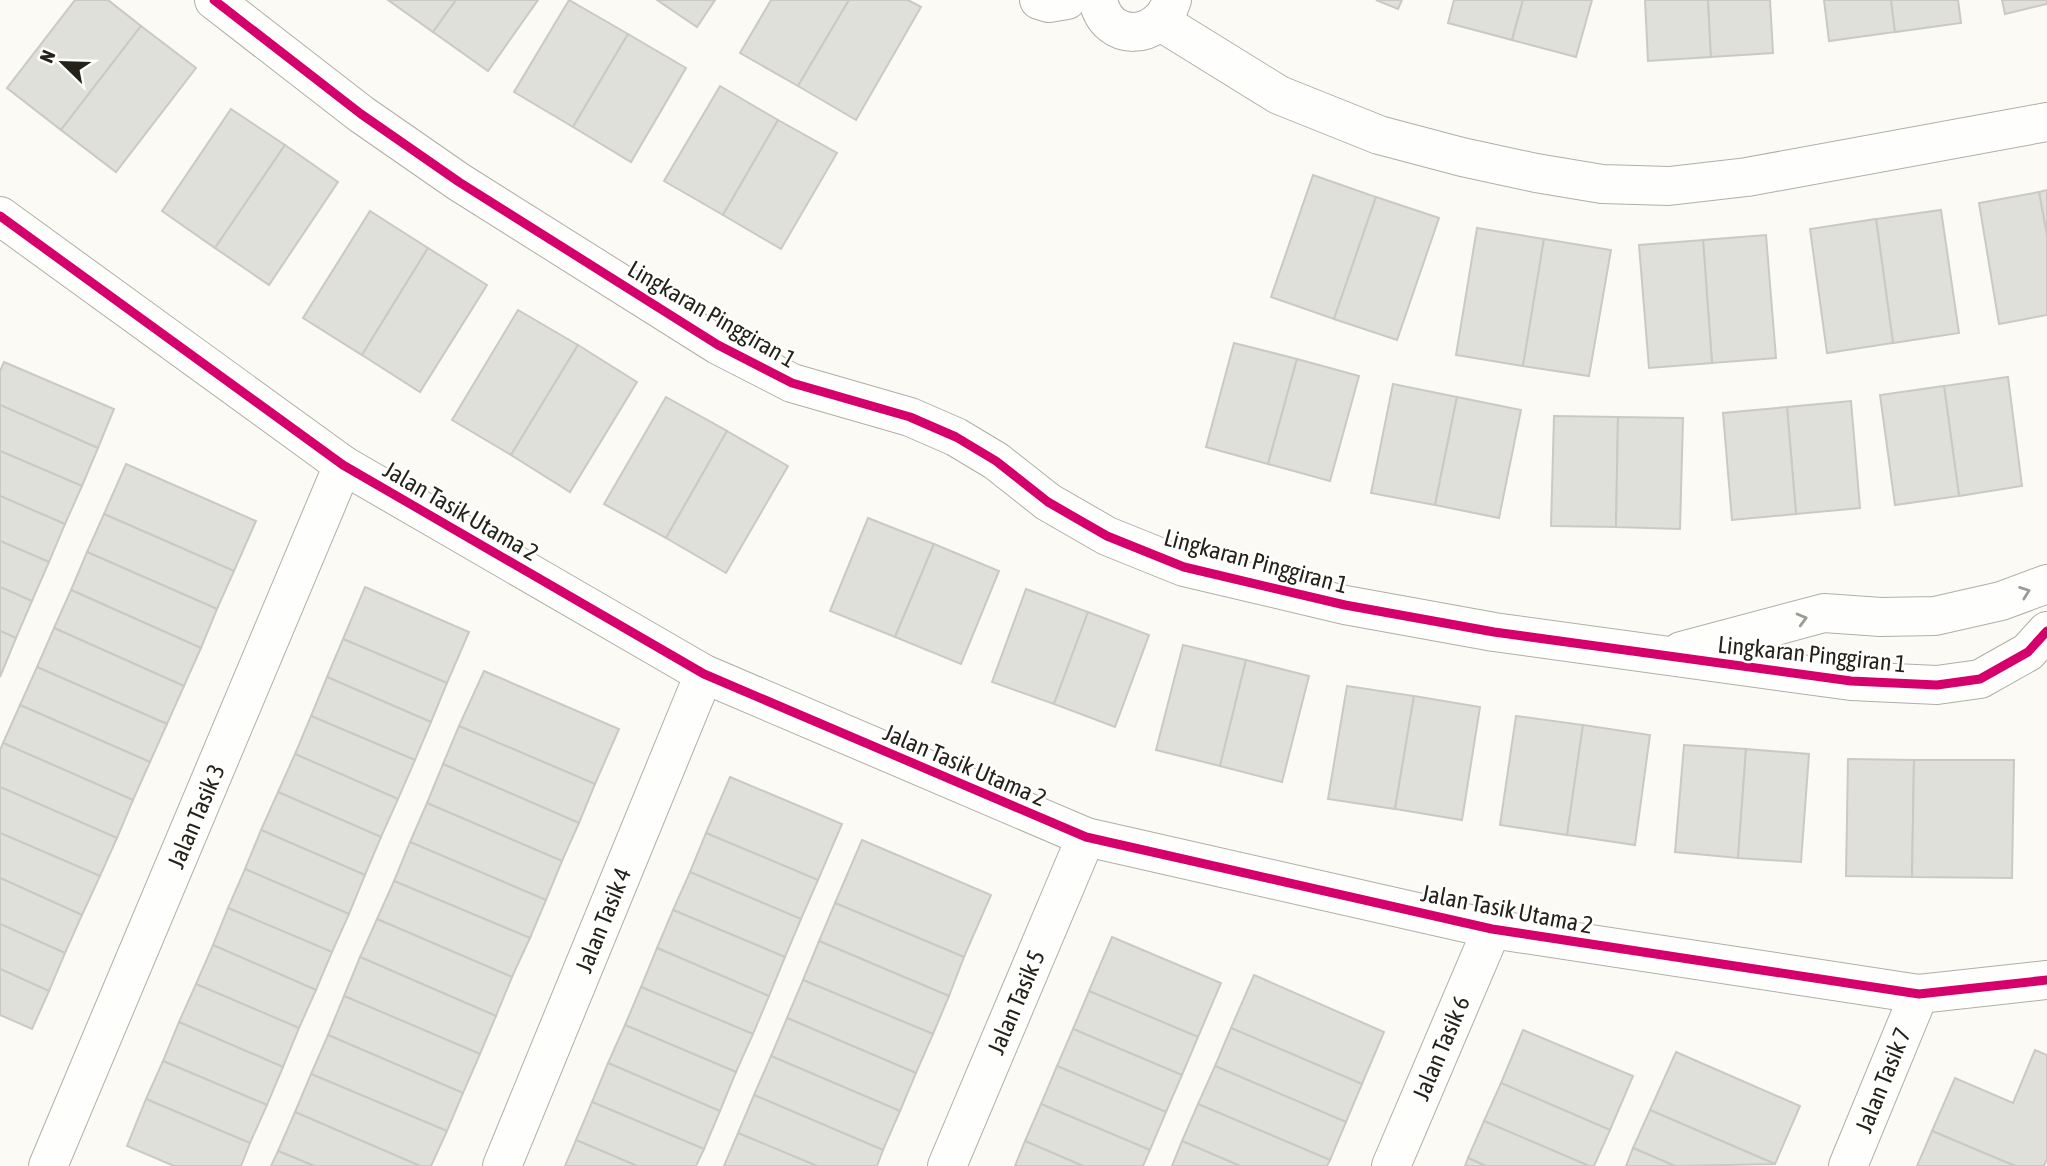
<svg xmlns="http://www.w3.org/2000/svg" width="2047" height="1166" viewBox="0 0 2047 1166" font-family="'Asap Condensed',sans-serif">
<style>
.building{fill:#dfe0d9;stroke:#cacac3;stroke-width:2}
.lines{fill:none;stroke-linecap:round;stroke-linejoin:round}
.minor-casing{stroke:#b0aea7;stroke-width:40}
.minor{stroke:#fefefd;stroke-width:38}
.cycleway-casing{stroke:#fff;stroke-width:13}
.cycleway{stroke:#d6006c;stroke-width:9}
.oneway{stroke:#9c9b96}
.labels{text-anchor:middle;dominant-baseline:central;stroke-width:5;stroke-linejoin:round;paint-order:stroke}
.street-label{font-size:24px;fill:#252319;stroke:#fff}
</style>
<rect width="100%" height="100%" fill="#fbfaf4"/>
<!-- building -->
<g class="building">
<path d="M75,0h33l33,26 -80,104 -54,-42z"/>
<path d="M388,0h68l-23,32z"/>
<path d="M456,0h82l-50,71 -55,-39z"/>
<path d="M569,0l59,34 -55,93 -59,-35z"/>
<path d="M657,0h58l-18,27z"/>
<path d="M771,0h78l-51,86 -58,-33z"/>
<path d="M849,0h59l13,7 -65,113 -58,-34z"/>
<path d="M1376,0h26l-4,9z"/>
<path d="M1454,0h69l-11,40 -64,-17z"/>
<path d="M1523,0h69l-16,57 -64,-17z"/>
<path d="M1645,0h63l3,57 -63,4z"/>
<path d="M1708,0h62l3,53 -62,4z"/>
<path d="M1824,0h67l4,32 -66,9z"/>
<path d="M1891,0h67l3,23 -66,9z"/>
<path d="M2002,0h45v4l-42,10z"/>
<path d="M141,26l55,42 -80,104 -55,-42z"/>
<path d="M628,34l58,34 -55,94 -58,-35z"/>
<path d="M720,86l58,34 -55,95 -59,-34z"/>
<path d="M231,109l54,36 -70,103 -53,-37z"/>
<path d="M778,120l59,33 -56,96 -58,-34z"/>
<path d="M285,145l53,37 -69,103 -54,-37z"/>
<path d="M1313,175l63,22 -42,122 -63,-22z"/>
<path d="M2047,190v46l-8,-44z"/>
<path d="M2039,192l8,44v79l-48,9 -20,-121z"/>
<path d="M1376,197l63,21 -42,122 -63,-21z"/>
<path d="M1941,210l18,123 -66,10 -17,-124z"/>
<path d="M370,211l58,37 -66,107 -59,-37z"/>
<path d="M1876,219l17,124 -66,10 -17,-124z"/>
<path d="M1477,228l67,11 -21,127 -67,-11z"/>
<path d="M1766,235l10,123 -64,5 -9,-123z"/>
<path d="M1544,239l67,11 -22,126 -66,-10z"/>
<path d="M1703,240l9,123 -63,5 -10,-123z"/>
<path d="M428,248l59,37 -67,107 -58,-37z"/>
<path d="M518,310l60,35 -67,110 -59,-35z"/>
<path d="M1234,343l63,16 -29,105 -62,-17z"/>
<path d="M578,345l59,37 -67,110 -59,-37z"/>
<path d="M1297,359l62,17 -29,105 -62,-17z"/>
<path d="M4,362l110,47 -16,39 -98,-43v-34z"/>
<path d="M2008,377l14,109 -63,10 -15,-110z"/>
<path d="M1393,384l64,13 -22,108 -64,-12z"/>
<path d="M1944,386l15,110 -64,9 -15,-110z"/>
<path d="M666,397l61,34 -61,107 -62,-34z"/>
<path d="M1457,397l64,13 -22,108 -64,-13z"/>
<path d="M1851,401l9,107 -64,6 -9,-107z"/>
<path d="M0,405l98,43 -16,38 -82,-35z"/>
<path d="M1787,407l9,107 -64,6 -9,-107z"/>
<path d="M1554,416l64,1 -2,110 -65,-1z"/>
<path d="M1618,417l65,1 -3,111 -64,-2z"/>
<path d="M727,431l61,35 -62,107 -60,-35z"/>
<path d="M0,451l82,35 -17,38 -65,-28z"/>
<path d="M126,464l130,57 -22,50 -130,-57z"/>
<path d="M0,496l65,28 -16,38 -49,-21z"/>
<path d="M104,514l130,57 -17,38 -130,-57z"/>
<path d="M868,518l66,26 -39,93 -65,-26z"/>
<path d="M0,541l49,21 -17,39 -32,-14z"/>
<path d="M934,544l65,27 -38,93 -66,-27z"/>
<path d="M87,552l130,57 -16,39 -130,-58z"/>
<path d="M0,587l32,14 -16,37 -16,-7z"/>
<path d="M365,587l104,45 -22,51 -104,-44z"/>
<path d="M1026,589l62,23 -34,92 -62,-22z"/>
<path d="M71,590l130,58 -17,38 -130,-58z"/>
<path d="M1088,612l61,23 -34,92 -61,-23z"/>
<path d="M54,628l130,58 -17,38 -130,-57z"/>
<path d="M0,631l16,7 -16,39z"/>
<path d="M343,639l104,44 -16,39 -104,-45z"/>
<path d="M1183,645l63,15 -26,106 -64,-16z"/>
<path d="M1246,660l63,16 -27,106 -62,-16z"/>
<path d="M37,667l130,57 -17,38 -130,-57z"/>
<path d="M484,671l135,58 -24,55 -136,-58z"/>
<path d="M327,677l104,45 -16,38 -104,-44z"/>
<path d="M1347,686l67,10 -19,113 -67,-10z"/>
<path d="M1414,696l66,11 -18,113 -67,-11z"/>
<path d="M20,705l130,57 -17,38 -130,-57z"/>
<path d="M311,716l104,44 -17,39 -103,-45z"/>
<path d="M1516,716l67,9 -16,110 -67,-10z"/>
<path d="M1583,725l67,10 -15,110 -68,-10z"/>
<path d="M459,726l136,58 -16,39 -136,-59z"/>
<path d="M3,743l130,57 -16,38 -117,-51v-37z"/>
<path d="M1684,745l62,4 -8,109 -63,-6z"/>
<path d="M1746,749l63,5 -8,108 -63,-4z"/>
<path d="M295,754l103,45 -17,38 -103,-45z"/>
<path d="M1848,759l66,1 -2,117 -66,-1z"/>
<path d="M1914,760h100l-2,118 -100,-1z"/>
<path d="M443,764l136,59 -17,38 -135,-58z"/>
<path d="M730,777l112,47 -24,56 -112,-47z"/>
<path d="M0,787l117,51 -17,38 -100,-43z"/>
<path d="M278,792l103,45 -16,38 -104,-45z"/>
<path d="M427,803l135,58 -16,39 -136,-58z"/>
<path d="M261,830l104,45 -16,39 -104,-45z"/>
<path d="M0,833l100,43 -18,39 -82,-37z"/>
<path d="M706,833l112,47 -17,39 -111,-47z"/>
<path d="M862,840l129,55 -27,62 -129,-54z"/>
<path d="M410,842l136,58 -16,38 -136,-57z"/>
<path d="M245,869l104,45 -17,38 -104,-44z"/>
<path d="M690,872l111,47 -16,38 -112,-47z"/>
<path d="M0,878l82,37 -17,38 -65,-29z"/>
<path d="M394,881l136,57 -18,39 -135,-58z"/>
<path d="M835,903l129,54 -15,39 -130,-55z"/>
<path d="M228,908l104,44 -16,38 -103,-45z"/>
<path d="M673,910l112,47 -16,39 -112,-48z"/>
<path d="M377,919l135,58 -16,39 -136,-59z"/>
<path d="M0,924l65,29 -16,38 -49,-22z"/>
<path d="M1112,937l109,46 -23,54 -109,-46z"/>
<path d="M819,941l130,55 -16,38 -130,-54z"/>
<path d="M213,945l103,45 -17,38 -103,-44z"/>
<path d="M657,948l112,48 -16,38 -112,-47z"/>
<path d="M360,957l136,59 -16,38 -136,-58z"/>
<path d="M0,969l49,22 -17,38 -32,-14z"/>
<path d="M1254,975l130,57 -22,52 -131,-56z"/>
<path d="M803,980l130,54 -17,39 -129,-55z"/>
<path d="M196,984l103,44 -16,39 -104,-45z"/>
<path d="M641,987l112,47 -17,38 -111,-47z"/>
<path d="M1089,991l109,46 -16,38 -109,-46z"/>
<path d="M344,996l136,58 -17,39 -135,-58z"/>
<path d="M787,1018l129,55 -16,38 -129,-55z"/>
<path d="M179,1022l104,45 -16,38 -104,-44z"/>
<path d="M625,1025l111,47 -16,39 -112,-48z"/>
<path d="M1231,1028l131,56 -16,38 -131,-56z"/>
<path d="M1073,1029l109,46 -16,37 -109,-46z"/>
<path d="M1523,1030l110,46 -23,54 -109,-47z"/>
<path d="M328,1035l135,58 -16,38 -136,-57z"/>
<path d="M2035,1050l12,5v104l-3,7h-29l-83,-35 23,-53 58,25z"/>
<path d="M1676,1052l124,54 -25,58 -125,-54z"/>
<path d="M771,1056l129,55 -17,39 -129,-55z"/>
<path d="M163,1061l104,44 -17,38 -104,-44z"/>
<path d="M608,1063l112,48 -16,38 -112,-47z"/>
<path d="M1057,1066l109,46 -16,38 -109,-46z"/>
<path d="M1215,1066l131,56 -16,38 -132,-56z"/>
<path d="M311,1074l136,57 -16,35h-11l-125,-54z"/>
<path d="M1501,1083l109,47 -16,36h-5l-105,-45z"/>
<path d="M754,1095l129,55 -6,16h-60l-79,-33z"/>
<path d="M146,1099l104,44 -9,23h-67l-47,-20z"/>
<path d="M592,1102l112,47 -8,17h-59l-61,-26z"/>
<path d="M1041,1104l109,46 -7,16h-60l-58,-25z"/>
<path d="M1198,1104l132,56 -3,6h-87l-58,-25z"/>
<path d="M1650,1110l125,54 -100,2 -42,-18z"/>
<path d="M295,1112l125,54h-106l-36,-15z"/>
<path d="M1484,1121l105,45h-103l-18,-8z"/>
<path d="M1932,1131l83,35h-98z"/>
<path d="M738,1133l79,33h-93z"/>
<path d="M576,1140l61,26h-72z"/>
<path d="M1025,1141l58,25h-68z"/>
<path d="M1182,1141l58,25h-68z"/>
<path d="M1633,1148l42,18h-49z"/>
<path d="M278,1151l36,15h-43z"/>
<path d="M1468,1158l18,8h-21z"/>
</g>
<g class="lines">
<defs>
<g id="minor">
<path d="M214,0l147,114 98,68 259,163 74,38 118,34 46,20 40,24 52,41 59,34 77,31 161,38 149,27 357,49 86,4 43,-6 48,-27 19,-21"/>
<path d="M1039,0l10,3 18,-3"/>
<path d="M1098,0c9,44 62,41 74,0"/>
<path d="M1161,22l118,73 100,40 83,22 74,16 66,11 67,2 78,-9 300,-55"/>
<path d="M0,216l343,249 361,209 382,163 406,92 427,65 128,-14"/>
<path d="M1681,651l143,-38 57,4 54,-1 66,-15 46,-17"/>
<path d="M48,1166l295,-701"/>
<path d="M502,1166l202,-492"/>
<path d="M947,1166l139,-329"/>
<path d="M1391,1166l101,-237"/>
<path d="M1848,1166l71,-172"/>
</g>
</defs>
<!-- minor casing -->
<use href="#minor" class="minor-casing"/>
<!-- minor -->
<use href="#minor" class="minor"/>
<defs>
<g id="cycleway">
<path d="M214,0l147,114 98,68 259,163 74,38 118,34 46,20 40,24 52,41 59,34 77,31 161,38 149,27 357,49 86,4 43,-6 48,-27 19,-21"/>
<path d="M0,216l343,249 361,209 382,163 406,92 427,65 128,-14"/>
</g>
</defs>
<!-- cycleway casing -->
<use href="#cycleway" class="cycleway-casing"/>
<!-- cycleway -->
<use href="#cycleway" class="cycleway"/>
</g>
<!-- one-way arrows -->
<defs><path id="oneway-chevron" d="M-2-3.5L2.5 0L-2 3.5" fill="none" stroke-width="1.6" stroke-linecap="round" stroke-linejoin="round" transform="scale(1.75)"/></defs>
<g class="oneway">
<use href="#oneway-chevron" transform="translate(2025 592) rotate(-20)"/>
<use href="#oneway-chevron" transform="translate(1802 619) rotate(-15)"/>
</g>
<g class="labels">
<!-- street labels -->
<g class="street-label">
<text transform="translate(712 314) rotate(30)">Lingkaran Pinggiran 1</text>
<text transform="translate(461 511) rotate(30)">Jalan Tasik Utama 2</text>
<text transform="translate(1256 561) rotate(15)">Lingkaran Pinggiran 1</text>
<text transform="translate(1812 654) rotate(6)">Lingkaran Pinggiran 1</text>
<text transform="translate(965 765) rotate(23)">Jalan Tasik Utama 2</text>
<text transform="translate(196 816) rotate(-67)">Jalan Tasik 3</text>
<text transform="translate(1507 909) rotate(11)">Jalan Tasik Utama 2</text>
<text transform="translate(603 920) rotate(-68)">Jalan Tasik 4</text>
<text transform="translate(1016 1002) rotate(-67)">Jalan Tasik 5</text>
<text transform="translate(1441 1048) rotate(-67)">Jalan Tasik 6</text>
<text transform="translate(1883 1080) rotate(-68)">Jalan Tasik 7</text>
</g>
</g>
<!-- north arrow -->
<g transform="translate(63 63) rotate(293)" stroke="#ffffff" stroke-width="5" paint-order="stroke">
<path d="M0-5L12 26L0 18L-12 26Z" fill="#252319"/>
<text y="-10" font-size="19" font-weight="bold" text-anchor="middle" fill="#252319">N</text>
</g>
</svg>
